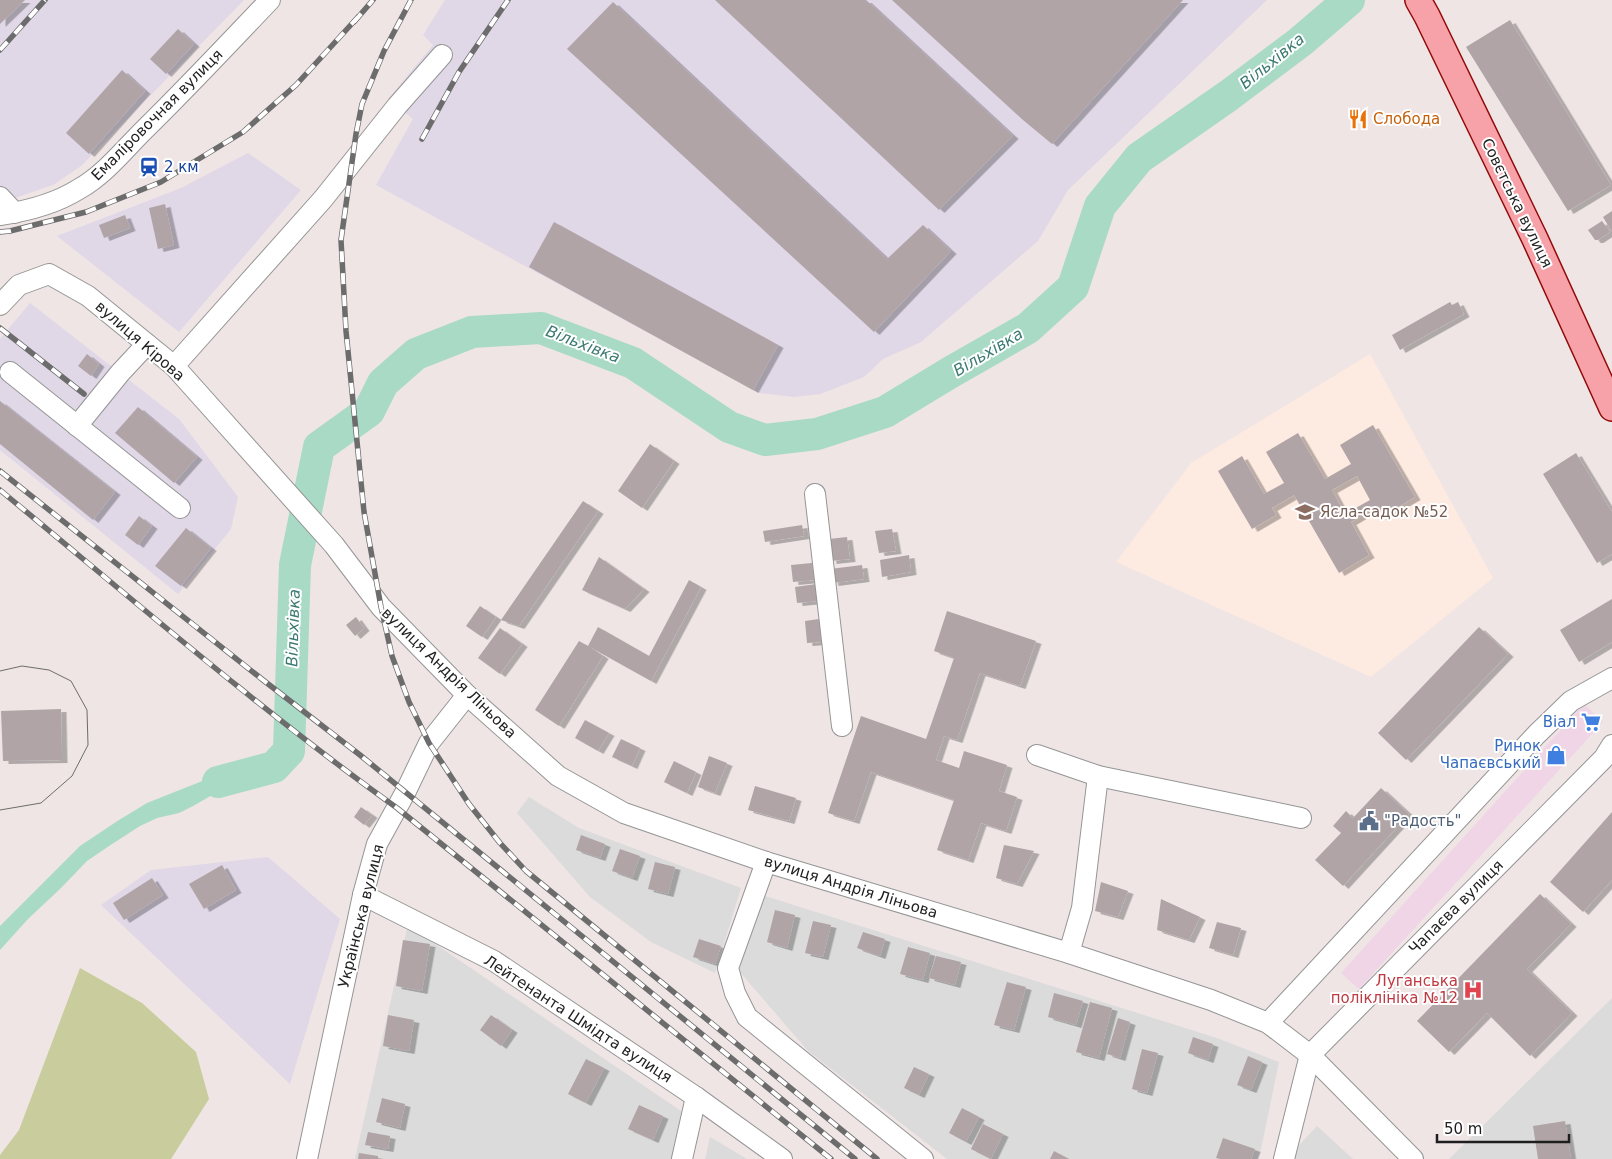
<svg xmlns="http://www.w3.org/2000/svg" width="1612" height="1159" viewBox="0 0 1612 1159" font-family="'DejaVu Sans',sans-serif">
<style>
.residential{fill:#dcdbdc}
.commercial{fill:#efd5e5}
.industrial{fill:#e0d7e7}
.education{fill:#fdeae0}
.forest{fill:#c9cc9c}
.water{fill:#a8dac5}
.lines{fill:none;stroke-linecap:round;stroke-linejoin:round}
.river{stroke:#a8dac5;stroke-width:32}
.building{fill:#b0a4a7;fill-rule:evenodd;filter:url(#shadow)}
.minor-casing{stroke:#959595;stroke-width:22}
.major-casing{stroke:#910a08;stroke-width:28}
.minor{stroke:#fff;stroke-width:20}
.major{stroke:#f7a2a9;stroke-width:25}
.tram{stroke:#6c6c6c;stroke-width:1}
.rail-casing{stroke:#6c6c6c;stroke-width:5.5}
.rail{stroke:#fff;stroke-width:4;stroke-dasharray:11;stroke-linecap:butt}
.labels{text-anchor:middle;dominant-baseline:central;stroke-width:4;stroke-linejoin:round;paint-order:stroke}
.street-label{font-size:15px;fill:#1e1e1e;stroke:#fff}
.food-label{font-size:15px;fill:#c56008;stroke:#fff;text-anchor:start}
.transit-label{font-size:15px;fill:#164399;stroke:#fff;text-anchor:start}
.education-label{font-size:15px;fill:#785e54;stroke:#fff;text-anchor:start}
.shop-label{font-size:15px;fill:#366cbe;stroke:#fff;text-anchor:end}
.service-label{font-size:15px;fill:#4e5e75;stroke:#fff;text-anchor:start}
.health-label{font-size:15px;fill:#be3a42;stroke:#fff;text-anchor:end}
.water-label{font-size:16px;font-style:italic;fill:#3d7b72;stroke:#fff}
</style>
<defs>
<filter id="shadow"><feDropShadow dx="5.5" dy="3" stdDeviation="0" flood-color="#0004"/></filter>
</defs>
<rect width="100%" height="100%" fill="#efe5e5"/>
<!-- residential -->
<g class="residential">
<path d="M529,797l50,31 162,60 -26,85 -64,-31 -61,-45 -73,-84z"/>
<path d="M762,895l455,143 62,24 -20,97h-312l-139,-108 -69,-80z"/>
<path d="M407,929l15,6 62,42 200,136 -12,46h-317z"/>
<path d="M1612,998v161h-163z"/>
<path d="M1317,1126l36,33h-62l1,-6z"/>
<path d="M710,1137l37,22h-42z"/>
</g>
<!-- commercial -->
<path class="commercial" d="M1584,704l19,18 -244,267 -18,-16z"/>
<!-- industrial -->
<g class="industrial">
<path d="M0,0h244l-163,166 -28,19 -38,13 -15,3z"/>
<path d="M445,0h822l-199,190 -30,51 -117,101 -38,17 -19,18 -44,17 -26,3 -35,-4 -383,-208 37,-66 -25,-20 45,-54 -10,-10z"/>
<path d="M248,153l53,37 -122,142 -122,-96 124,-48z"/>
<path d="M30,303l149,116 59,78 -7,32 -53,65 -178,-144v-111z"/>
<path d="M268,857l72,62 -50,165 -189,-179 50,-35z"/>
</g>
<!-- education -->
<path class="education" d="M1370,354l123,224 -122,99 -255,-115 75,-99z"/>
<!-- forest -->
<path class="forest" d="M80,968l62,35 54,49 13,47 -38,60h-171v-4l19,-25z"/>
<!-- water -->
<path class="water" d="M261,760l1,16 -27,6 -42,24 -14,7 -22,5 -17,8 -31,20 -22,15 -26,27 -33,31 -28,31v-24l80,-80 39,-26 28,-17 98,-39z"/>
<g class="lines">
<!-- river -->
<path class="river" d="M218,782l56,-15 15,-16 6,-186 24,-118 50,-36 14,-28 33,-29 56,-22 69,-4 92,35 96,64 36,13 52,-6 68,-22 66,-40 77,-44 45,-41 27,-81 39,-48 89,-62 72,-54 49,-42"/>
</g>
<!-- building -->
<g class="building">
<path d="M0,0h25l-25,24z"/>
<path d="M715,0h151l147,136 -74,74z"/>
<path d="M892,0h291l-131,144 -29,-24z"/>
<path d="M613,2l274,257 36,-34 28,26 -77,81 -307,-283z"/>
<path d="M1510,20l101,165 -43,26 -102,-164z"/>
<path d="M178,29l16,15 -28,30 -16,-15z"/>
<path d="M122,70l23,21 -56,63 -23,-21z"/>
<path d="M165,204l9,41 -16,4 -9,-41z"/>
<path d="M1612,211v21l-9,-15z"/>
<path d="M125,215l5,13 -26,10 -5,-13z"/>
<path d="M1602,221l8,11 -12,8h-3l-7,-10z"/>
<path d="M554,222l224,123 -25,45 -224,-123z"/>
<path d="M1450,302l2,3 6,-3 6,12 -64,36 -8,-15z"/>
<path d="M87,354l12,10 -8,12 -13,-10z"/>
<path d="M0,401l115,91 -22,28 -93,-76z"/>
<path d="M138,407l59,50 -23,26 -59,-50z"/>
<path d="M1373,425l42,72 -34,20 -5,-10 -25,15 18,33 -30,18 -45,-78 -22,13 4,7 -24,14 -34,-58 24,-15 22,38 20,-11 -18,-31 32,-19 27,46 26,-15 -11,-19zM1357,476l13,24 -25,14 -13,-24z"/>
<path d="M650,444l24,17 -32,47 -24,-17z"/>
<path d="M1576,453l36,59v42l-15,9 -54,-89z"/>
<path d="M583,501l15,10 -79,115 -18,-6z"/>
<path d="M139,516l13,10 -14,19 -13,-10z"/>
<path d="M802,525l2,11 -39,6 -2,-11z"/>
<path d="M186,528l25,20 -30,38 -26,-20z"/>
<path d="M892,529l4,22 -17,2 -4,-22z"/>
<path d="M847,537l3,22 -19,2 -2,-22z"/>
<path d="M909,555l2,17 -29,5 -2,-17z"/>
<path d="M599,557l45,32 -19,20 -43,-19z"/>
<path d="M812,563l2,17 -21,2 -2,-17z"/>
<path d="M862,565l2,14 -31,4 -3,-14z"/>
<path d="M689,580l12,7 -50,94 -61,-34 13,9 -44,70 -24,-16 44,-69 9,5 10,-19 51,29z"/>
<path d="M816,584l2,17 -21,2 -2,-16z"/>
<path d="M1612,599v43l-33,20 -19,-32z"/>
<path d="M480,606l16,11 -14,20 -16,-11z"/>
<path d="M947,611l89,30 -16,45 -40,-13 -23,67 -13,-4 -8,24 23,8 5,-17 43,14 -8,26 18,6 -11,34 -25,-8 -13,37 -31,-10 17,-50 -83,-28 -17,49 -26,-8 33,-97 65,23 28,-81 -20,-7z"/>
<path d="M356,617l8,11 -9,8 -9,-11z"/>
<path d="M819,619l2,23 -14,1 -2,-22z"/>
<path d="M1479,627l29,27 -102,106 -28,-27z"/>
<path d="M500,628l22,16 -22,30 -22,-16z"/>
<path d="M61,709l1,51 -59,1 -2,-50z"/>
<path d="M585,720l24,13 -11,18 -23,-13z"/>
<path d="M621,739l19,9 -8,18 -20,-9z"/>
<path d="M709,756l18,7 -12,30 -17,-6z"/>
<path d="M674,761l22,11 -9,21 -23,-11z"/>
<path d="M755,786l41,12 -7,23 -41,-11z"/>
<path d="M1381,788l28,26 -66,72 -28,-26 26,-27 -8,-7 13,-15 7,7z"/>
<path d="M361,807l11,8 -8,10 -10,-8z"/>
<path d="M1612,812v68l-29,32 -33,-30z"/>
<path d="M581,835l24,9 -5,14 -24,-8z"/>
<path d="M1004,845l30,6 -17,33 -21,-6z"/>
<path d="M620,849l20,7 -8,22 -20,-7z"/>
<path d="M655,862l20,5 -7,27 -20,-5z"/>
<path d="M222,865l14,25 -32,19 -15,-25z"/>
<path d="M152,878l11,17 -39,25 -11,-17z"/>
<path d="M1101,882l27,9 -10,26 -23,-6z"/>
<path d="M1540,894l31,30 -44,45 45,44 -42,43 -43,-43 -38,39 -32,-31z"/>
<path d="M1161,899l39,18 -11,23 -32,-10z"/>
<path d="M775,910l20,5 -8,33 -20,-6z"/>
<path d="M813,921l18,4 -8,32 -18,-4z"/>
<path d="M1217,922l24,6 -8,27 -24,-7z"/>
<path d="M863,932l22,7 -5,17 -23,-8z"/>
<path d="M699,939l22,7 -6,18 -22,-7z"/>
<path d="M403,940l27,4 -8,47 -26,-5z"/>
<path d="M908,947l22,6 -7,27 -23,-6z"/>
<path d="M936,956l25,6 -6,23 -26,-7z"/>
<path d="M1007,982l19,5 -12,43 -20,-5z"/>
<path d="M1054,993l29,8 -7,24 -28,-8z"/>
<path d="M1090,1002l22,6 -13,50 -23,-6z"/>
<path d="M388,1015l26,5 -5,31 -26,-5z"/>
<path d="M491,1015l21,15 -11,16 -21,-16z"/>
<path d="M1118,1018l12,4 -10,36 -13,-4z"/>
<path d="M1193,1037l20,7 -5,16 -20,-7z"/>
<path d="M1142,1049l16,4 -11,40 -15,-4z"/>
<path d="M1248,1056l14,6 -11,28 -14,-5z"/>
<path d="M586,1059l18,9 -18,35 -18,-9z"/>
<path d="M914,1067l15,7 -10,21 -15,-7z"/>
<path d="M382,1098l23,6 -5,24 -24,-6z"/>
<path d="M639,1105l24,11 -10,24 -25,-11z"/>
<path d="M962,1108l17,9 -13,25 -17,-9z"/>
<path d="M1565,1121l6,38h-33l-5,-33z"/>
<path d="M983,1124l20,10 -12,25 -20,-10z"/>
<path d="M368,1132l22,4 -2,13 -23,-4z"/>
<path d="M1223,1138l32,11 -4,10h-31l-4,-1z"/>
<path d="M1054,1151l15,8h-19z"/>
<path d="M359,1153l19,3v3h-20z"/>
</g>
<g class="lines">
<defs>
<g id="minor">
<path d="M0,197l15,16"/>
<path d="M0,215c28,-4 55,-11 79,-26 25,-14 44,-38 64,-58 44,-43 85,-87 127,-131"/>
<path d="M0,305l19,-20 30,-11 39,22 86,70 160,179 47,62 86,88 91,81 66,37 142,49 303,91 142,47 57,23 42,32 103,104"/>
<path d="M174,366l149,-167 74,-93 45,-51"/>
<path d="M10,372l170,136"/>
<path d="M77,426l43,-53 27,-29"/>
<path d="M815,494l27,232"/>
<path d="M1037,755l61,21 203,42"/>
<path d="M766,862l-38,106 7,25 12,24 176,142"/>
<path d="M363,895l131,66 202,136 86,62"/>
<path d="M1069,953l13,-45 16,-132"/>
<path d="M1268,1023l268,-288 35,-34 41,-23"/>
<path d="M307,1159l56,-264 14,-51 28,-51 24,-50 38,-48"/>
<path d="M682,1159l14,-62"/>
<path d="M1284,1159l26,-104 294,-297 8,-13"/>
</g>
<path id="major" d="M1418,0l9,16 108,223 77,169"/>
</defs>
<!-- minor casing -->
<use href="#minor" class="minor-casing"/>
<!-- major casing -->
<use href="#major" class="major-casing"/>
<!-- minor -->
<use href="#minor" class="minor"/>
<!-- major -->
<use href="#major" class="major"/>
<!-- tram -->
<path class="tram" d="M0,671l22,-5 27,4 22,11 16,29 1,35 -16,31 -31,27 -41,7"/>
<defs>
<g id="rail">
<path d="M411,0l-27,51 -22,53 -6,30 -15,106 5,91 18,181 17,95 11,49 17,46 20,41 40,61 31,39 26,28 351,288"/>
<path d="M354,22l19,-22"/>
<path d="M0,50l45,-50"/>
<path d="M422,139l37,-67 49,-72"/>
<path d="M0,232l10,-1 76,-19 75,-30 82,-50 53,-47 62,-68"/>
<path d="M0,328l84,66"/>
<path d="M0,471l263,209 97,75 495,404"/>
<path d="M0,490c131,108 259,219 397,318l434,351"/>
</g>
</defs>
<!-- rail casing -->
<use href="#rail" class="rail-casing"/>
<!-- rail -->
<use href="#rail" class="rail"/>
</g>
<!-- icons -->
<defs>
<symbol id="restaurant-bare" viewBox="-9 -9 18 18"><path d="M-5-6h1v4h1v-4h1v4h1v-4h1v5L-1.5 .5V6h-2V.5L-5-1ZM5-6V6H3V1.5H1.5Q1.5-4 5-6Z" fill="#e8710a" stroke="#fff" stroke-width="2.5" paint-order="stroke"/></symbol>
<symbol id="station-bare" viewBox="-9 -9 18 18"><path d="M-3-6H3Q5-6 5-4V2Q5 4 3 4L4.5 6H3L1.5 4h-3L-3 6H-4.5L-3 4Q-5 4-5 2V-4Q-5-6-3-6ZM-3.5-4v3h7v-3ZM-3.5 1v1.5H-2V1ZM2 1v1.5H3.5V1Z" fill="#1a4fb4" stroke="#fff" stroke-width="2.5" paint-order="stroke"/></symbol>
<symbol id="school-bare" viewBox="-9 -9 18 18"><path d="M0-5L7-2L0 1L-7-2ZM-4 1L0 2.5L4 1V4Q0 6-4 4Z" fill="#8d6e63" stroke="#fff" stroke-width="2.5" paint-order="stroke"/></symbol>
<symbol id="supermarket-bare" viewBox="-9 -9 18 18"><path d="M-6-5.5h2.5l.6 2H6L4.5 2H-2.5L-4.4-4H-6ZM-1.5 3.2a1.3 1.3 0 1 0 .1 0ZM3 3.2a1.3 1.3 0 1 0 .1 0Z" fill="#3f7fe0" stroke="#fff" stroke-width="2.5" paint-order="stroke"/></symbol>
<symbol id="shop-bare" viewBox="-9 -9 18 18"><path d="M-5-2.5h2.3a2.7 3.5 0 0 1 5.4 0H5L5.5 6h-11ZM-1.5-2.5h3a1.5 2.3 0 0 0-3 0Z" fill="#3f7fe0" stroke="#fff" stroke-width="2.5" paint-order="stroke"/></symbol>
<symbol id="civic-bare" viewBox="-9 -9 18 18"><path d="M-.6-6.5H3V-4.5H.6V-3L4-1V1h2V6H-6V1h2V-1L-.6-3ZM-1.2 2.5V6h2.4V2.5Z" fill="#5c6f8a" stroke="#fff" stroke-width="2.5" paint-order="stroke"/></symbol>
<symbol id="hospital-bare" viewBox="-9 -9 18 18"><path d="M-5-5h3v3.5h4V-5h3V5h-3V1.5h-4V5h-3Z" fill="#e0444e" stroke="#fff" stroke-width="2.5" paint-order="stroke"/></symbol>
</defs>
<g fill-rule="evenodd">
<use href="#restaurant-bare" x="1344" y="105" width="28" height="28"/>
<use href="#station-bare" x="135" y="153" width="28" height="28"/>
<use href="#school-bare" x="1291" y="498" width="28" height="28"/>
<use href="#supermarket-bare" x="1577" y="708" width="28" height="28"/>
<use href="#shop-bare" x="1542" y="741" width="28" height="28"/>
<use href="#civic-bare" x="1355" y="807" width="28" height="28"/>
<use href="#hospital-bare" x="1459" y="976" width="28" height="28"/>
</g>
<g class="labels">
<!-- street labels -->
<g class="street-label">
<text transform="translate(157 115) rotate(-45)">Емаліровочная вулиця</text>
<text transform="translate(1517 203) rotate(64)">Совєтська вулиця</text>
<text transform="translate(140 341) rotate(41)">вулиця Кірова</text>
<text transform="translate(449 673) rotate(44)">вулиця Андрія Ліньова</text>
<text transform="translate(851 887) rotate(17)">вулиця Андрія Ліньова</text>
<text transform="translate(1456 907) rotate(-45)">Чапаєва вулиця</text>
<text transform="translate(361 916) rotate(-76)">Українська вулиця</text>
<text transform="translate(578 1019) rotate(33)">Лейтенанта Шмідта вулиця</text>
</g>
<!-- food labels -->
<g class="food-label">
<text x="1373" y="119">Слобода</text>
</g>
<!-- transit labels -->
<g class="transit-label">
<text x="164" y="167">2 км</text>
</g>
<!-- education labels -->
<g class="education-label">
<text x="1320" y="512">Ясла-садок №52</text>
</g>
<!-- shop labels -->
<g class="shop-label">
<text x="1576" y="722">Віал</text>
<text x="1541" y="746">Ринок<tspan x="1541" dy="17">Чапаєвський</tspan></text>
</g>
<!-- service labels -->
<g class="service-label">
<text x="1384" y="821">"Радость"</text>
</g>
<!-- health labels -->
<g class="health-label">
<text x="1458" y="981">Луганська<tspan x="1458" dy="17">поліклініка №12</tspan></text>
</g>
<!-- water labels -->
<g class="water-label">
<text transform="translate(1272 61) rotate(-39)">Вільхівка</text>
<text transform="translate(583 344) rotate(21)">Вільхівка</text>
<text transform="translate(988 352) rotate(-31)">Вільхівка</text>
<text transform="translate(293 628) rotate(-88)">Вільхівка</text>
</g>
</g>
<!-- scale -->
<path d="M1437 1134v8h132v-8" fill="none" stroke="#1e1e1e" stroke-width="2.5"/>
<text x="1444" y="1134" font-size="15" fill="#1e1e1e" stroke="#ffffff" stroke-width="4" paint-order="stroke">50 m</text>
</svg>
